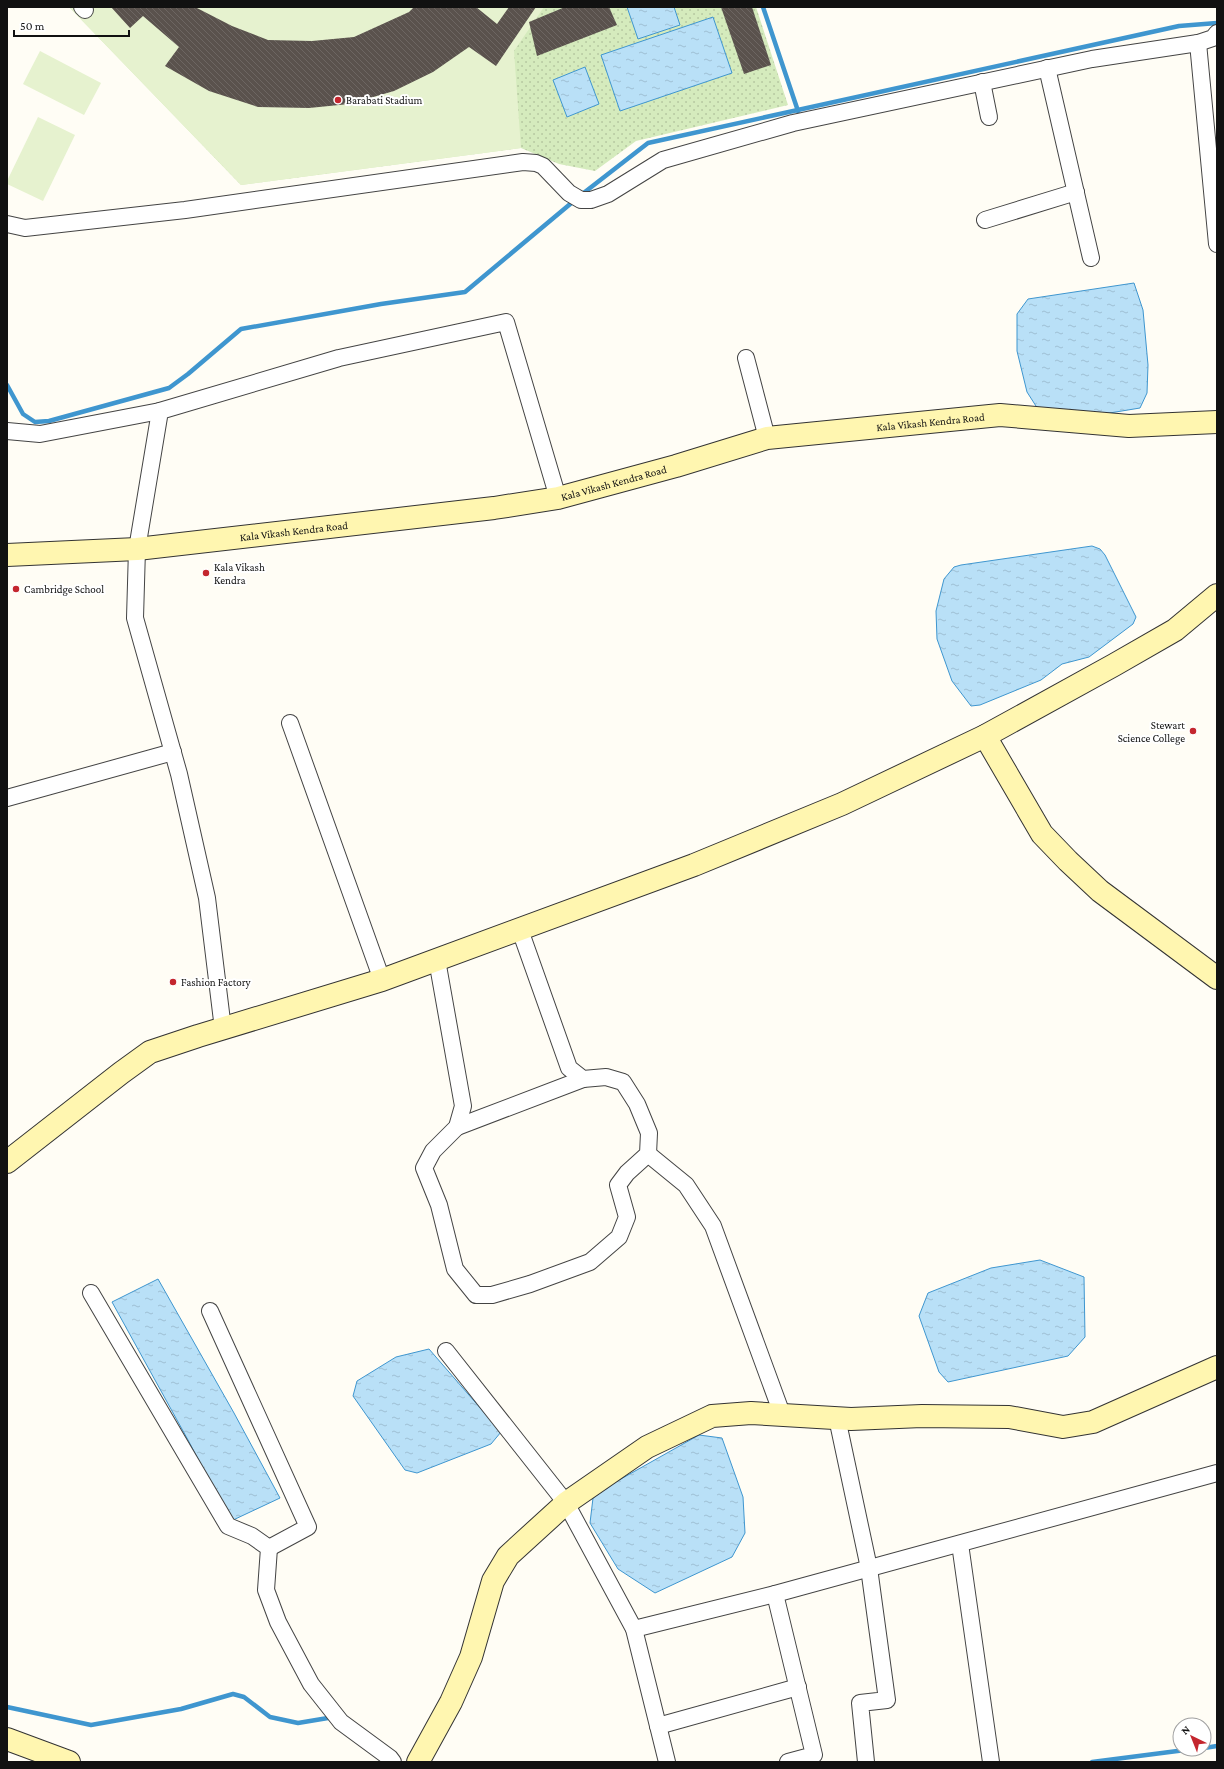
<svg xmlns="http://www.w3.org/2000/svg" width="1224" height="1769" viewBox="0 0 1224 1769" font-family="'Crimson Pro',serif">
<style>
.green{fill:url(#green-dots)}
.pitch{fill:#e6f2cf}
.water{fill:url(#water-ripples);stroke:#3f96cf}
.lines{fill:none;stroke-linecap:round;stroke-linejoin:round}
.stream{stroke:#3f96cf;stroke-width:4.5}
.building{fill:url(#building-back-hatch)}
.street-casing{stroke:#444;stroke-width:18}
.secondary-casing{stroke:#333;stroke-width:24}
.street{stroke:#fff;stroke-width:16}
.secondary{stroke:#fff6b0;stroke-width:22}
.poi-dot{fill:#c4262e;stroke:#fff;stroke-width:1.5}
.labels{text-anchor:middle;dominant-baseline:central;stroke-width:4;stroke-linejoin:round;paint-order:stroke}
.poi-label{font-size:11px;fill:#111;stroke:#fff;text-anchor:start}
.street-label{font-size:11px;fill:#111;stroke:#fff}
</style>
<defs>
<pattern id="green-dots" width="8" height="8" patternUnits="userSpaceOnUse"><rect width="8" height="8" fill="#d5ebbd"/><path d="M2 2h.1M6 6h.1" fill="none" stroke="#b6c8a1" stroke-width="1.8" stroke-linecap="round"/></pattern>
<pattern id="water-ripples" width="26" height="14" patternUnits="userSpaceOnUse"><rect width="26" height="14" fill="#b9e0f7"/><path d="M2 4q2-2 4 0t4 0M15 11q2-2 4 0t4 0" fill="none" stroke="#9ebfd3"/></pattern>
<pattern id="building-back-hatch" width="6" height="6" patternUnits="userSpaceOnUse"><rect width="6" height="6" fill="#5a524d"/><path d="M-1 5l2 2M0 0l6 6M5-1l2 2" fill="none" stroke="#6d6662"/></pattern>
</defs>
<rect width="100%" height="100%" fill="#fffdf5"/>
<!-- green -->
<path class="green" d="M69,7h687l32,98 -152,36 -41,30 -36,-7 -38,-16 -280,37z"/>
<!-- pitch -->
<g class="pitch">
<path d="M69,7h475l-30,44 7,97 -280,37z"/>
<path d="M40,51l61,32 -17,32 -61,-31z"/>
<path d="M38,117l37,18 -32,66 -36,-17v-3z"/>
</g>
<!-- water -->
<g class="water">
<path d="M627,7h47l6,18 -42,14z"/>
<path d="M713,17l19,56 -112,38 -19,-56z"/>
<path d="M585,67l14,37 -32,13 -14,-37z"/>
<path d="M1134,283l9,27 5,55 -1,28 -7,15 -79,13 -18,-4 -16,-25 -10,-41v-37l11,-15z"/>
<path d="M1092,546l8,3 5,6 31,62 -3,7 -44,33 -27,7 -21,16 -61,25 -9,1 -19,-25 -15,-42 -1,-28 8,-32 10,-12 7,-2z"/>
<path d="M1040,1260l44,17 1,60 -17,19 -120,26 -9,-10 -20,-56 9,-23 63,-25z"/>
<path d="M158,1279l76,134 46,85 -49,23 -43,-81 -76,-138z"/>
<path d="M429,1349l72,83 -10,12 -74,29 -12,-3 -52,-74 4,-15 39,-24z"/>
<path d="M699,1435l23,3 21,59 2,36 -13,24 -77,36 -37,-24 -28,-46 3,-25 19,-14z"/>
</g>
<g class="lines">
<!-- stream -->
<g class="stream">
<path d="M763,7l35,104"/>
<path d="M581,195l67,-52 531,-117 38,-3"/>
<path d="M7,385l16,29 12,8 14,-1 120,-33 19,-14 53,-45 140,-25 84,-12 110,-92"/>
<path d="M7,1707l84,18 90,-16 52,-15 11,3 26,20 28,6 36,-6"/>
<path d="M1204,1748l13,-2"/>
<path d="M1092,1762l101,-13"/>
</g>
</g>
<!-- building -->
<g class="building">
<path d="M111,7h84l37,19 36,14 44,1 42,-4 55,-25 5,-5h62l21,17 12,-17h27l-40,59 -27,-19 -36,25 -39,19 -45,13 -40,4 -51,-1 -49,-16 -44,-25 14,-19 -36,-31 -13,12z"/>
<path d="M565,7h44l8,18 -80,31 -8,-34z"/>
<path d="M721,7h31l19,58 -27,9z"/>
</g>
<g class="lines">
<defs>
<g id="street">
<path d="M82,7l3,3"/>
<path d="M1198,43l19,201"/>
<path d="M1047,68l44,190"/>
<path d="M982,82l7,35"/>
<path d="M985,220l91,-28"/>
<path d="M7,224l18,4 160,-18 338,-48 13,1 7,3 26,27 12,7h10l17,-6 55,-34 130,-37 299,-64 106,-16 15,-5 4,-5"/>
<path d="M746,358l21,80"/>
<path d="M7,431l33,3 120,-23"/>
<path d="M290,723l92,257"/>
<path d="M7,798l166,-46"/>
<path d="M437,960l26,146 -6,21 -24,24 -9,17 15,37 16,64 21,26h16l38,-11 60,-22 29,-25 8,-20 -9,-32 9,-12 21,-19 1,-21 -12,-29 -14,-22 -17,-5 -23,2 -14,-11 -49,-138"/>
<path d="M223,1029l-16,-131 -28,-124 -44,-156 2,-69 23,-138 179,-53 167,-36 52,176"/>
<path d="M457,1127l126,-48"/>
<path d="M648,1154l38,31 27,41 69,188"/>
<path d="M91,1293l137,233 24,10 17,12 -3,42 12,32 33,62 30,38 49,36 3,4"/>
<path d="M210,1311l98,216 -39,21"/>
<path d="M446,1351l120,152 68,126 33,133"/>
<path d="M837,1418l32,150 18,132 -27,3 6,59"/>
<path d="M960,1544l31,218"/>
<path d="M775,1594l442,-121"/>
<path d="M634,1629l141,-35 39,161 -26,7"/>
<path d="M658,1726l140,-39"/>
</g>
<g id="secondary">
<path id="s1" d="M7,555l130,-6 357,-41 64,-10 118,-32 91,-28 233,-23 129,11 88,-4"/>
<path d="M985,736l57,98 26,27 32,30 117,87"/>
<path d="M7,1162l114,-89 29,-21 48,-16 184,-56 312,-115 148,-61 143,-68 129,-71 61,-35 42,-35"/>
<path d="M7,1739l62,23"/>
<path d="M418,1762l33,-60 20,-45 22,-76 15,-25 58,-53 81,-56 65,-31 39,-3 100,6 71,-3 87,1 54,10 30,-5 124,-55"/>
</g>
</defs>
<!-- street casing -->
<use href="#street" class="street-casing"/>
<!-- secondary casing -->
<use href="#secondary" class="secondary-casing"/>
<!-- street -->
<use href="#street" class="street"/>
<!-- secondary -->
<use href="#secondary" class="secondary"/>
</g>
<!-- markers -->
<g class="poi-dot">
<circle cx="338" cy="100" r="4"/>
<circle cx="206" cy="573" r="4"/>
<circle cx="16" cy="589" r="4"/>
<circle cx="1193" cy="731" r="4"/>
<circle cx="173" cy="982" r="4"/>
</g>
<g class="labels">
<!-- poi labels -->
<g class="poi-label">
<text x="346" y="100">Barabati Stadium</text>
<text x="214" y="567">Kala Vikash<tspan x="214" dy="13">Kendra</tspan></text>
<text x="24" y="589">Cambridge School</text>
<text x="1185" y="725" text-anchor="end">Stewart<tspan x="1185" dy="13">Science College</tspan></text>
<text x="181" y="982">Fashion Factory</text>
</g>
<!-- street labels -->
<g class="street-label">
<text stroke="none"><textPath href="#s1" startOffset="936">Kala Vikash Kendra Road</textPath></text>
<text stroke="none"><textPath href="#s1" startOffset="612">Kala Vikash Kendra Road</textPath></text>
<text stroke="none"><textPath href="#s1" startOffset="288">Kala Vikash Kendra Road</textPath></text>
</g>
</g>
<!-- border -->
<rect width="1224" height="1769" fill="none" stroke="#111111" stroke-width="16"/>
<!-- north arrow -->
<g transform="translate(1192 1737) rotate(317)"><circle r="19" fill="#ffffff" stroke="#a0a0a0"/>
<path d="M0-3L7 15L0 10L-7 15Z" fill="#c4262e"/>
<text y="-6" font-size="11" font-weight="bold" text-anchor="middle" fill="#111111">N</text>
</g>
<!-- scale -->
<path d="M14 30v6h115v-6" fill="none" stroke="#111111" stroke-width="2"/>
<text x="20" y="30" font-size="12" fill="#111111" stroke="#ffffff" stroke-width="3" paint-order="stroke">50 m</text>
</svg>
